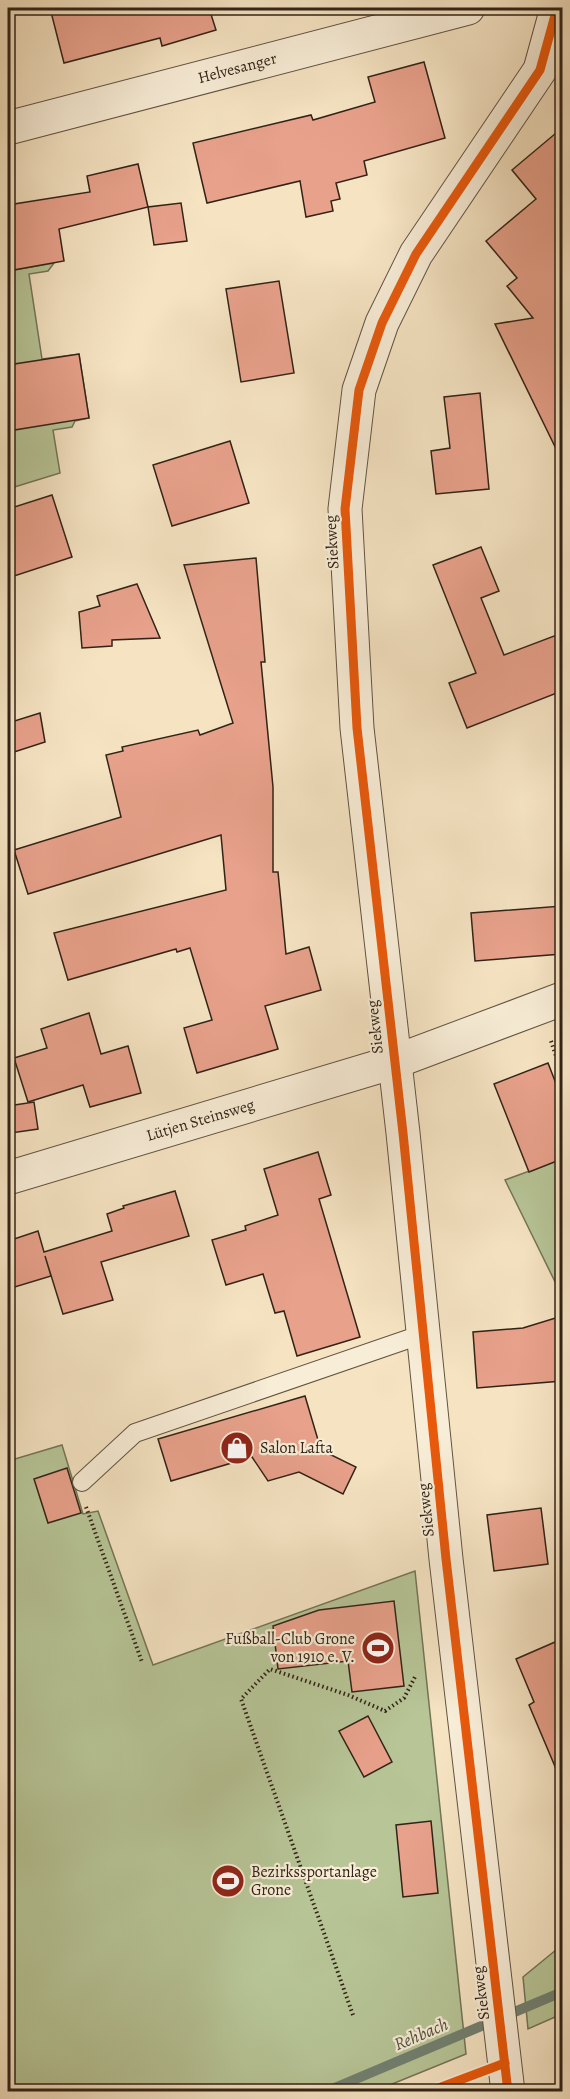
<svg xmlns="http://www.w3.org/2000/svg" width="570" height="2099" viewBox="0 0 570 2099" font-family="Alegreya,serif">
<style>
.green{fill:#b7c597;stroke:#747457;stroke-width:1.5}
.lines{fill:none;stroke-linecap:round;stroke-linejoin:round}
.stream{stroke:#728172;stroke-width:10}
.building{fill:#e8a18b;stroke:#312317;stroke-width:1.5}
.service-casing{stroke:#625342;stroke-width:20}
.minor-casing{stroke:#625342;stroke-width:35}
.path{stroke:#312317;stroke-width:4;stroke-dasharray:1.5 3;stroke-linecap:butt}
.service{stroke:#f8edd7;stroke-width:18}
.minor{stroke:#f8edd7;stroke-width:33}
.cycleway-casing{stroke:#f8edd7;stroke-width:13}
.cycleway{stroke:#e8590c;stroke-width:9}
.labels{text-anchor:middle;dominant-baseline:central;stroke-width:4.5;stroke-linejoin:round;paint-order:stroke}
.street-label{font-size:16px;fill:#312317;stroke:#f8edd7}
.poi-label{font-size:16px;fill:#312317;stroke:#f8edd7;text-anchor:start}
.water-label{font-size:18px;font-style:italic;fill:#515244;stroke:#f8edd7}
</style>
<rect width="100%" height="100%" fill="#f5e3c2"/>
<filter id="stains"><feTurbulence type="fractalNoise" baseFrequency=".00333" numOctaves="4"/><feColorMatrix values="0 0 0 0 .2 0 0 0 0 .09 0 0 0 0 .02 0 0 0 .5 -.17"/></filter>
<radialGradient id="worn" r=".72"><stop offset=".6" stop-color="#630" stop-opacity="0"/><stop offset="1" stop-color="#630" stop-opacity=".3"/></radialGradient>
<!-- green -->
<g class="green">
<path d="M54,263l-6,8 -19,3 13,85 37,-5 10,64 -14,3 -3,6 -19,3 7,43 -52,16v-218z"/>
<path d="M562,1159v137l-57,-116z"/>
<path d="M62,1445l21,69 15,-3 55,154 262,-94 51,483 -91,37h-367v-630z"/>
<path d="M562,1945v69l-34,15 -5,-52z"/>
</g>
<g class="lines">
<!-- stream -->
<path class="stream" d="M325,2092l237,-100"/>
</g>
<!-- building -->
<g class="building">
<path d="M50,8h159l7,22 -54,16 -2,-8 -96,25z"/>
<path d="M424,62l21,76 -81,23 3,14 -31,8 4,16 -9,2 2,10 -27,6 -6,-36 -93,22 -14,-60 118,-28 2,5 62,-18 -7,-25z"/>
<path d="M562,128v333l-67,-137 38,-6 -26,-32 10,-8 -31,-37 50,-42 -24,-29z"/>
<path d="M138,164l10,43 -89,22 5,32 -56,10v-66l82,-13 -3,-16z"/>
<path d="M181,203l6,38 -33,4 -6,-38z"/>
<path d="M279,281l15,92 -53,9 -15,-93z"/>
<path d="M79,354l10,64 -81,13v-66z"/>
<path d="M480,393l9,96 -53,5 -5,-43 19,-3 -6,-51z"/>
<path d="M230,441l19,62 -77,23 -19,-61z"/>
<path d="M52,495l20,62 -64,21v-69z"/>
<path d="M481,547l18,44 -18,7 23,57 58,-22v58l-95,37 -18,-45 27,-10 -43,-108z"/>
<path d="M256,558l9,104h-4l12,125v85h5l8,82 23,-7 12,43 -56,16 13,43 -81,24 -13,-45 28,-8 -22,-72 -13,4 -1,-3 -108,31 -14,-47 172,-43 -5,-55 -193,59 -14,-44 107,-33 -15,-62 17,-4 -1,-4 76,-17 2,5 33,-12 -49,-158z"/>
<path d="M137,584l23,54 -48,2v6l-30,2 -3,-36 21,-6 -3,-10z"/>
<path d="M40,713l5,29 -37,12v-31z"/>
<path d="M562,906v48l-87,7 -4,-48z"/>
<path d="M89,1013l12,41 27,-8 13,47 -51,14 -7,-22 -55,17 -14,-44 33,-10 -6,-19z"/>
<path d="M548,1063l14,36v60l-33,13 -35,-88z"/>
<path d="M34,1102l4,27 -27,4 -3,-27z"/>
<path d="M318,1152l13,43 -12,4 41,138 -63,19 -13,-45 -9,2 -12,-39 -37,11 -14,-45 34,-10 -1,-4 33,-11 -14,-46z"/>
<path d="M175,1191l14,45 -88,26 12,38 -50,14 -18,-58 6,20 -43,13v-48l30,-10 6,21 68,-21 -5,-17 17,-6 -1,-2z"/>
<path d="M562,1316v65l-85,7 -4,-56 50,-4z"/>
<path d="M305,1396l16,54 35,17 -13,27 -44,-22 -31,9 -16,-24 -81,24 -13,-42z"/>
<path d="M67,1468l14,45 -33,10 -14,-44z"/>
<path d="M541,1508l7,56 -54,7 -7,-56z"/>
<path d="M394,1601l10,85 -52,6 -4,-31 -70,8 -5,-43 46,-16z"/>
<path d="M562,1639v144l-33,-78 5,-3 -18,-43z"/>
<path d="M368,1716l24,46 -28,15 -25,-46z"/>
<path d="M431,1821l7,72 -35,4 -7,-72z"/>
</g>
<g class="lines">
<defs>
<path id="service" d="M82,1482l53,-49 288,-99"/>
<g id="minor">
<path id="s1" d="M8,128l460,-120"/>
<path id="s2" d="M8,1178l386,-116 168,-63"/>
<path d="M508,2092l-62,-533 -43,-426 -46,-405 -12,-219 14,-119 23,-67 34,-69 124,-184 17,-62"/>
</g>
</defs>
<!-- service casing -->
<use href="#service" class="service-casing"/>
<!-- minor casing -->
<use href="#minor" class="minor-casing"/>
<!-- path -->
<g class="path">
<path d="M8,171l5,33"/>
<path d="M551,1041l11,33"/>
<path d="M86,1507l56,155"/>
<path d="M353,2015l-112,-316 29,-30 78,26 37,16 19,-13 12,-23"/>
</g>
<!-- service -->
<use href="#service" class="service"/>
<!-- minor -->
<use href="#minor" class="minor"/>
<defs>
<g id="cycleway">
<path d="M428,2092l77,-29"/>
<path d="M508,2092l-62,-533 -43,-426 -46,-405 -12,-219 14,-119 23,-67 34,-69 124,-184 17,-62"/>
</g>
</defs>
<!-- cycleway casing -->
<use href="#cycleway" class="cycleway-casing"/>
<!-- cycleway -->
<use href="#cycleway" class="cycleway"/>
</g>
<!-- icons -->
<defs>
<symbol id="shop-disc" viewBox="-11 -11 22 22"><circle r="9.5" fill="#8f2418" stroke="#f8edd7"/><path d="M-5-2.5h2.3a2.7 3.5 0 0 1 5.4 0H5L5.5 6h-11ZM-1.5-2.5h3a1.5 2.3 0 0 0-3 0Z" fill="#fff"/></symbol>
<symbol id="stadium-disc" viewBox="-11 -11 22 22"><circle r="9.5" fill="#8f2418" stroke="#f8edd7"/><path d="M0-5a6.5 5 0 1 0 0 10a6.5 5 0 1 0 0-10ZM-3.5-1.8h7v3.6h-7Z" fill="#fff"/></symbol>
</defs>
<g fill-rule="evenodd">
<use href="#shop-disc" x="218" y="1429" width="38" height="38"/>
<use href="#stadium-disc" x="359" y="1629" width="38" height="38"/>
<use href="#stadium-disc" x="209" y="1862" width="38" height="38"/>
</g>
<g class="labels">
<!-- street labels -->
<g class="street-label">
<text stroke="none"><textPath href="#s1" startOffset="237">Helvesanger</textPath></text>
<text transform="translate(332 542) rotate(-93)">Siekweg</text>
<text transform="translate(375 1027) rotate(-96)">Siekweg</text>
<text stroke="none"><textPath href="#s2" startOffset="201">Lütjen Steinsweg</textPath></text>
<text transform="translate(426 1510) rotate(-96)">Siekweg</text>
<text transform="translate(481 1993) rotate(-97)">Siekweg</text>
</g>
<!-- poi labels -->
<g class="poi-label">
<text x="260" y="1448">Salon Lafta</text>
<text x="355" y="1639" text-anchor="end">Fußball-Club Grone<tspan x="355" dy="18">von 1910 e. V.</tspan></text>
<text x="251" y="1872">Bezirkssportanlage<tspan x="251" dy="18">Grone</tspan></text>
</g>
<!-- water labels -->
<g class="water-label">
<text transform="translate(421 2034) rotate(-23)">Rehbach</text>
</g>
</g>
<!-- margin -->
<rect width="570" height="2099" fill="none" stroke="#f5e3c2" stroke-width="30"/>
<rect x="9" y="9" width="552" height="2081" fill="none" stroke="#312317" stroke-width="3"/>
<rect x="15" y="15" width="540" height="2069" fill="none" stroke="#312317" stroke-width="1.5"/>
<rect width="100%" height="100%" filter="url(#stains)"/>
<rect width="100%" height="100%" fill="url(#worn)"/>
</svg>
